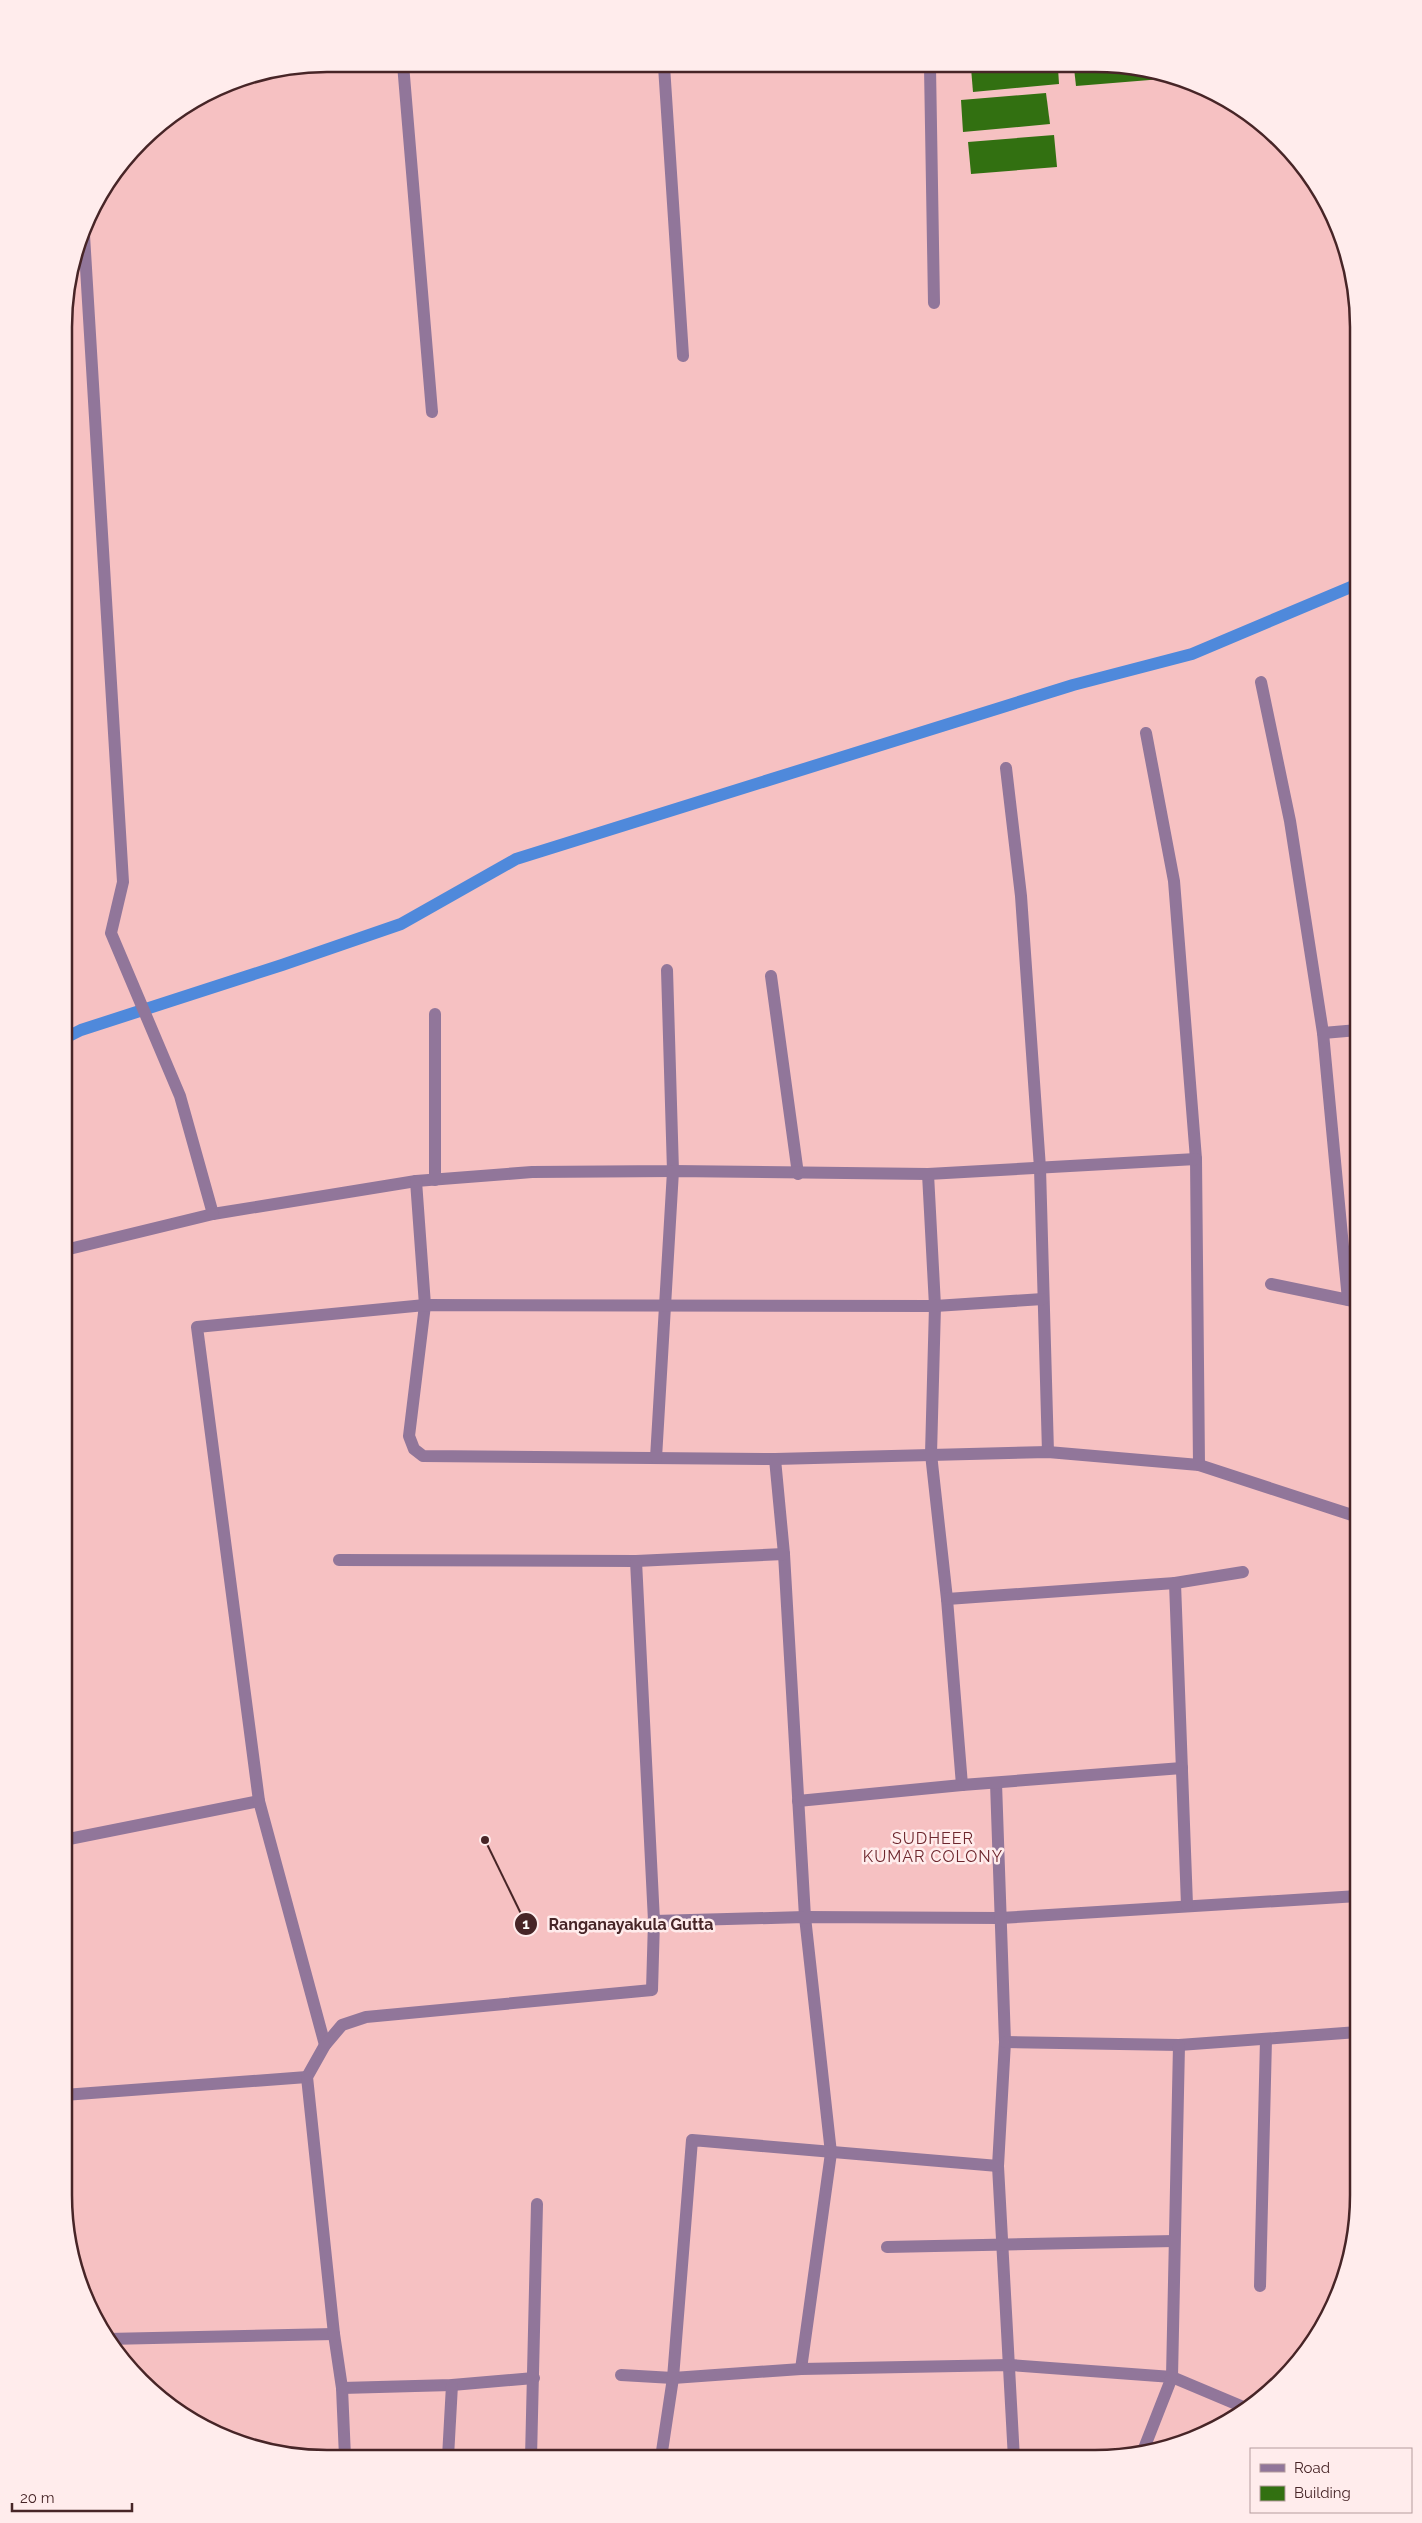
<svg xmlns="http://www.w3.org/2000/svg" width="1422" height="2523" viewBox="0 0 1422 2523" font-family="Raleway,sans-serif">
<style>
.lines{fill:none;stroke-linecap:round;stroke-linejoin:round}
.stream{stroke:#4f89db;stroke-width:12}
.building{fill:#327011}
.minor{stroke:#91769a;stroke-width:12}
.labels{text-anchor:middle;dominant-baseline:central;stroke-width:5;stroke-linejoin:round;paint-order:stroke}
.neighbourhood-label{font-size:16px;letter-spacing:1px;fill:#6d262d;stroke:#ffecec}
.rim{fill:none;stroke:#472527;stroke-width:2.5}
.leader{fill:none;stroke:#472527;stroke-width:2}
.callout-dot{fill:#472527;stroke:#ffecec;stroke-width:2}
.mark-label{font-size:15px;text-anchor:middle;font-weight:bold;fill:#fff}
.callout-label{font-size:16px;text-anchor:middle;font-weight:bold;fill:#472527;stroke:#ffecec;stroke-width:5;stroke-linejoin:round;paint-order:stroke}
</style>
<rect width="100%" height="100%" fill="#f6c1c2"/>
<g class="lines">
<!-- stream -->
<path class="stream" d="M65,1038l16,-8 201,-65 119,-41 115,-65 557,-174 119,-31 166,-70"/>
</g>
<!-- building -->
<g class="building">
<path d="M971,68h87l1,16 -86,8z"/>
<path d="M1074,68l71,1 17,5v5l-86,7z"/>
<path d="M1046,93l4,31 -87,8 -2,-32z"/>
<path d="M1054,135l3,32 -86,7 -3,-32z"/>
</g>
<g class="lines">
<!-- minor -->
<g class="minor">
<path d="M403,64l29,348"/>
<path d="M664,66l19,290"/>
<path d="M930,67l4,236"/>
<path d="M84,235l39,647 -12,51 69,163 33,118 203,-33 116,-9 141,-1 -6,-201"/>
<path d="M1261,682l29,139 33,212"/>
<path d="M1146,733l28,148 22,278 3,306"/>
<path d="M1006,768l15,128 19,272 8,284"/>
<path d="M771,976l27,198"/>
<path d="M928,1174l7,132 -4,148 16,145 15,186"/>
<path d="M435,1180v-166"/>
<path d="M416,1181l9,124 -16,131 5,13 9,7 352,3 273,-7 151,13 159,52"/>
<path d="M65,1250l148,-36"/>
<path d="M1271,1284l87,18"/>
<path d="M1348,1300l-25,-267 35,-3"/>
<path d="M656,1458l17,-287 255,3 268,-15"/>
<path d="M775,1459l9,95 21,363 26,236 -30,216"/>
<path d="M339,1560l297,1 148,-7"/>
<path d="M636,1561l18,360 151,-4 195,1 358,-22"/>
<path d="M1175,1583l68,-11"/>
<path d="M947,1599l228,-16 12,322"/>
<path d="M996,1783l9,259 -7,124 16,293"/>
<path d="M798,1801l164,-16 220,-17"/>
<path d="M64,1840l195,-39"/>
<path d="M1005,2042l174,3 179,-13"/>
<path d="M325,2045l-66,-244 -62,-474 228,-22 510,1 108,-7"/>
<path d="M64,2095l243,-18"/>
<path d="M887,2247l287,-6"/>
<path d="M1260,2286l6,-247"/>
<path d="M107,2339l227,-5"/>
<path d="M621,2375l52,3 128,-9 209,-4 162,12 76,32"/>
<path d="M342,2388l110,-3 82,-7"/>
<path d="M1143,2451l29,-74 7,-332"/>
<path d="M345,2457l-3,-69 -8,-54 -27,-257 18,-32 17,-20 24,-8 286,-27 2,-69"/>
<path d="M448,2457l4,-72"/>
<path d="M531,2458l6,-254"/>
<path d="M661,2458l12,-80 19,-238 306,26"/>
</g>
</g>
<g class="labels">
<!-- neighbourhood labels -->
<g class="neighbourhood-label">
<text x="933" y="1838">SUDHEER<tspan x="933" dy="18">KUMAR COLONY</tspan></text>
</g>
</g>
<!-- crop -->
<path d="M0 0H1422V2523H0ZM327 72H1095A255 255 0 0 1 1350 327V2195A255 255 0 0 1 1095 2450H327A255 255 0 0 1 72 2195V327A255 255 0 0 1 327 72Z" fill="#ffecec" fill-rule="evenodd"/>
<path class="rim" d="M327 72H1095A255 255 0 0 1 1350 327V2195A255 255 0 0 1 1095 2450H327A255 255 0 0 1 72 2195V327A255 255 0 0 1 327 72Z"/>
<!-- callouts -->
<path class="leader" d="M485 1840L526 1924"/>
<g class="callout-dot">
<circle cx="485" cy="1840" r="5"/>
<circle cx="526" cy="1924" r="12"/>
</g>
<g class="mark-label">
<text x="526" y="1929">1</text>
</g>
<g class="callout-label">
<text x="631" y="1930">Ranganayakula Gutta</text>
</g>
<!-- legend -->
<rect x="1250" y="2448" width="162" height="65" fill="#ffecec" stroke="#b59c9d"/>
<rect x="1260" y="2464" width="25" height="8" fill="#91769a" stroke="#b59c9d"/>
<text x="1294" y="2473" font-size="15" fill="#472527">Road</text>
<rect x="1260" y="2486" width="25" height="15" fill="#327011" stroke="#b59c9d"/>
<text x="1294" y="2498" font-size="15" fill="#472527">Building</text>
<!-- scale -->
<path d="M12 2503v8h120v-8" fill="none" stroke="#472527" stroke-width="2.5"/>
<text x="20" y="2503" font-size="15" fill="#472527" stroke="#ffecec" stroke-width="4" paint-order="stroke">20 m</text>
</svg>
